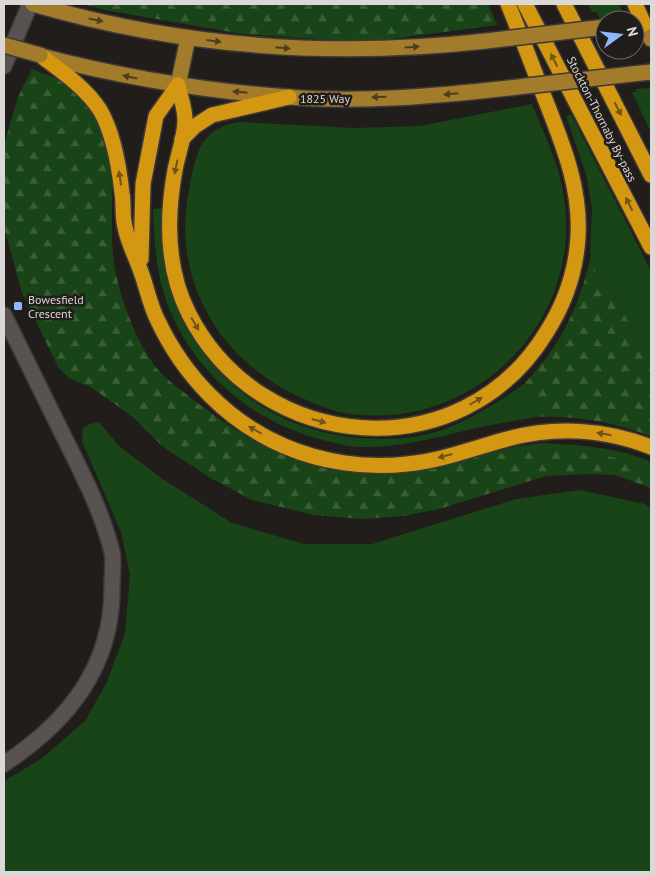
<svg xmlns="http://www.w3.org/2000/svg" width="655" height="876" viewBox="0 0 655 876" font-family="'PT Sans',sans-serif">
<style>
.grass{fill:#194417}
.forest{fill:url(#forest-firs)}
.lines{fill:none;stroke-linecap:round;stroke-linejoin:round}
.minor-casing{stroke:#3d3938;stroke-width:18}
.major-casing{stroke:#3d3938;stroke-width:18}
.highway-casing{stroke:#3d3938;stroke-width:18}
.minor{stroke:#585350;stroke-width:15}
.major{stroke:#a27c2a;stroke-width:15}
.highway{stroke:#d49711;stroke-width:15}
.major-bridge-casing{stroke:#3d3938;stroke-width:18;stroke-linecap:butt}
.major-bridge{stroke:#a27c2a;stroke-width:15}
.oneway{fill:#4e3e20}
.oneway2{fill:#725416}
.poi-dot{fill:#93b7fd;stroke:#211d1b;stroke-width:2}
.labels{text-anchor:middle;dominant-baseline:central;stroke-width:5;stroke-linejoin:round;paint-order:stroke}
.street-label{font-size:12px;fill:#dcd8d7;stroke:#211d1b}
.poi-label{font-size:12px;fill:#dcd8d7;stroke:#211d1b;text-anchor:start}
</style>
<defs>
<pattern id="forest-firs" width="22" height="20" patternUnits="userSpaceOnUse" patternTransform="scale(1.25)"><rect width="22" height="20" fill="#194417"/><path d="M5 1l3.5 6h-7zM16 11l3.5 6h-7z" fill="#3a5e38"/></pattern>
</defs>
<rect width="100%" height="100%" fill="#211d1b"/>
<!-- grass -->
<g class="grass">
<path d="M588,4h32l3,13 -23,2 -3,-7h-5z"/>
<path d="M651,88v45l-19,-41h5l-2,-3z"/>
<path d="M532,104c12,30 28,61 32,94 19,124 -89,232 -213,216 -19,-2 -36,-10 -53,-18 -80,-37 -127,-118 -109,-206 7,-36 10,-62 51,-68l114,6 66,-2z"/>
<path d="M571,114l80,157v88l-44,-73 -10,-12 -7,-15 2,-51 -6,-34 -20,-58z"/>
<path d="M162,208c0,25 -1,55 8,79 38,108 130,163 243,150 40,-5 80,-31 112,-54l5,7 5,27c-21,4 -42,7 -63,12 -38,9 -72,19 -112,18 -12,0 -25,-4 -37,-7 -70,-17 -131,-69 -156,-137 -11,-30 -13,-63 -14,-94z"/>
<path d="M99,422l20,24 42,32 71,45 72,21h68l144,-45 64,-9 65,14 6,4v364h-647v-91l37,-22 44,-38 21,-37 19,-50 5,-60 -9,-42 -39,-91 1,-13 7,-4z"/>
<path d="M543,443c36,2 75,4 108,19v11c-55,-30 -121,-21 -182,-15l49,-12z"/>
</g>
<!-- forest -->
<g class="forest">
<path d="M83,4h405l9,21 -129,17 -126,-8 -137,-24z"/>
<path d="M32,69c12,5 26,9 36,16 58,40 40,112 45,171 3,30 20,78 37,103 7,12 20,23 31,31 58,46 109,79 185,84 22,1 45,-1 66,-5 13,-3 25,-9 38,-11 50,-8 109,-11 158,3 8,2 16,8 23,12v15l-36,-13 -27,-1 -42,2 -107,33 -36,7 -41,3 -48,-4 -62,-15 -43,-23 -47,-31 -29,-29 -41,-29 -23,-10 -11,-11 -37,-77 -17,-63v-73l1,-13 13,-44z"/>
<path d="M590,259l7,15 10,12 44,73v77c-38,-14 -75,-21 -116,-19l-5,-27 -5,-7c35,-37 54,-75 65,-124z"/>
</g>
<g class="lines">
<defs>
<g id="minor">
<path d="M4,66l26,-62"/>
<path d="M4,315c19,39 39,79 58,118 19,38 40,78 50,119 2,10 0,23 0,34 1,80 -43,135 -108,178"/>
</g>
<g id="major">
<path d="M33,4c147,43 301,54 453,37"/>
<path d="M644,24l7,15"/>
<path d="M41,56c81,21 163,35 247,41 73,6 148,-1 221,-9"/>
<path d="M632,74l19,-2"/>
<path d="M178,85l10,-47"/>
</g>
<g id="highway">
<path d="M525,4l126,243"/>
<path d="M564,4l87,171"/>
<path d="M635,4l9,20"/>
<path d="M40,55c21,16 45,32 60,55 14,24 19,56 22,83 2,11 0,24 3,34 3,16 11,30 16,45 6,16 9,34 17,49 26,55 70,101 126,125 37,16 82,23 123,18 34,-3 67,-16 100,-25 48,-13 98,-10 144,8"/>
<path d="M178,85c2,11 7,23 7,35 0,16 -7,34 -10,50 -9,49 -9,99 14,144 72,141 273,156 357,19 18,-28 30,-62 32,-96 3,-49 -15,-92 -33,-138 -12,-32 -24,-63 -37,-95"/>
<path d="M182,139l13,-13 17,-11 77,-18"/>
<path d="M141,259l2,-75 13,-68 22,-31"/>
</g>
</defs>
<!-- minor casing -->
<use href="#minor" class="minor-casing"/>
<!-- major casing -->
<use href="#major" class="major-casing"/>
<!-- highway casing -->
<use href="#highway" class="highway-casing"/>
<!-- minor -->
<use href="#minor" class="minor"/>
<!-- major -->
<use href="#major" class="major"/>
<!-- highway -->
<use href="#highway" class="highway"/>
<defs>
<g id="major-bridge">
<path d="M486,41l119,-14"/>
<path d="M4,45l36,10"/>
<path d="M509,88l123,-14"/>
</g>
</defs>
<!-- major-bridge casing -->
<use href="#major-bridge" class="major-bridge-casing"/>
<!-- major-bridge -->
<use href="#major-bridge" class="major-bridge"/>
</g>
<!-- one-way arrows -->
<defs><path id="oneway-solid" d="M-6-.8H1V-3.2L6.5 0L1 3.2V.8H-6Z" transform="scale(1.25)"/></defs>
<g class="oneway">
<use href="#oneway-solid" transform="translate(96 20) rotate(11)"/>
<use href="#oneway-solid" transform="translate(214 41) rotate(7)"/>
<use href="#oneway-solid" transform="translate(412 47) rotate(-3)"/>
<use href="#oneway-solid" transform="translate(283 48) rotate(5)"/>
<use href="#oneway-solid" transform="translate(130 77) rotate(-168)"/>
<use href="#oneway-solid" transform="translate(240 92) rotate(-174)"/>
<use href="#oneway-solid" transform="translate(451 94) rotate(175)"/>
<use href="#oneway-solid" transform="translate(379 97) rotate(179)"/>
</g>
<g class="oneway2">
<use href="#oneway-solid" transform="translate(554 60) rotate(-117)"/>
<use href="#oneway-solid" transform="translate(618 109) rotate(63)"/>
<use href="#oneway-solid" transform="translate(176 167) rotate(102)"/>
<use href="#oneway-solid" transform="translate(120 178) rotate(-99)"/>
<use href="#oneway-solid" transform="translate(629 204) rotate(-117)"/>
<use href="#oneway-solid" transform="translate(195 324) rotate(60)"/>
<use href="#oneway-solid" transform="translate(476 401) rotate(-30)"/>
<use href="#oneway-solid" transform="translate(319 421) rotate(15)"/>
<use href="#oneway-solid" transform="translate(255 430) rotate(-151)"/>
<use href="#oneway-solid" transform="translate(604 434) rotate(-170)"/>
<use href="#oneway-solid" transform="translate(445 456) rotate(165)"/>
</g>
<!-- markers -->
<rect class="poi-dot" x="13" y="301" width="10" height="10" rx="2.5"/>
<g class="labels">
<!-- street labels -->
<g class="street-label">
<text x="325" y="98">1825 Way</text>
<text transform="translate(602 119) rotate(63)">Stockton-Thornaby By-pass</text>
</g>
<!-- poi labels -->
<g class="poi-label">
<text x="28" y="299">Bowesfield<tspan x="28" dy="14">Crescent</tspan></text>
</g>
</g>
<!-- border -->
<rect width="655" height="876" fill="none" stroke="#dcd8d7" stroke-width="10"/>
<!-- north arrow -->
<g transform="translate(620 35) rotate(75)"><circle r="24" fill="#211d1b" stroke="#6c6866"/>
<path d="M0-4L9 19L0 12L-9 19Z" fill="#93b7fd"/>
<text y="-8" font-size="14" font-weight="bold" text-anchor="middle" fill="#dcd8d7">N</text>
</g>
</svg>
